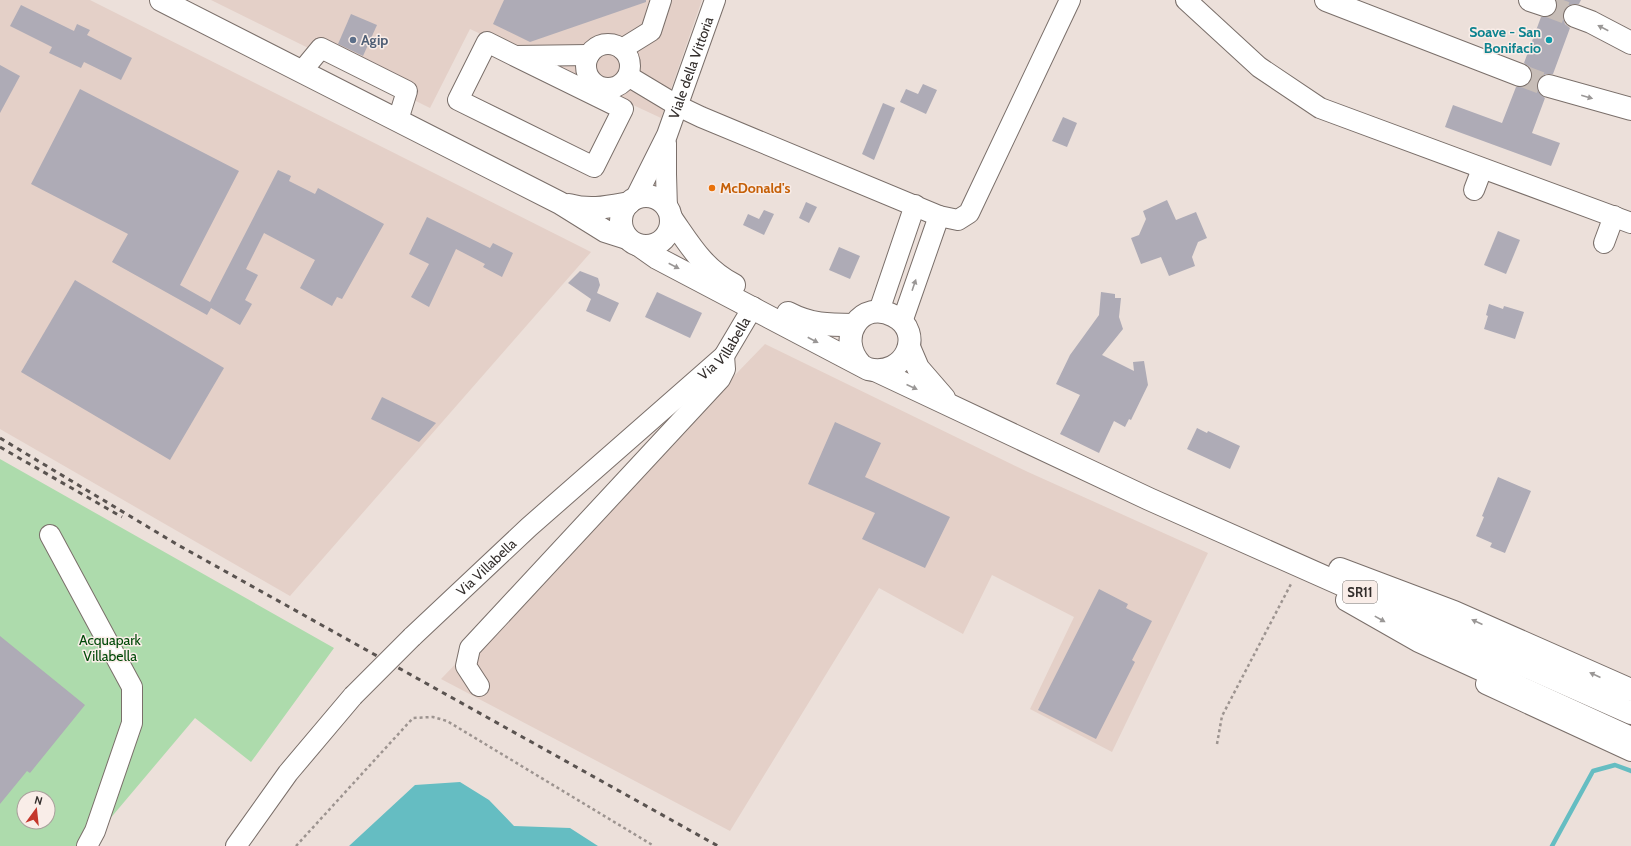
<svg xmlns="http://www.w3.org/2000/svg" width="1631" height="846" viewBox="0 0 1631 846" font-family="Cabin,sans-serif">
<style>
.built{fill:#e4d0c8}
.green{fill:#addbac;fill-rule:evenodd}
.water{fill:#65bdc2}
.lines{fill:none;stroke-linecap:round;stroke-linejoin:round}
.stream{stroke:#65bdc2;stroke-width:4.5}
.building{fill:#aeabb6}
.highway-tunnel{stroke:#c7bdb7;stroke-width:22;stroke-dasharray:22 11;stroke-linecap:butt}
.minor-casing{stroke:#7a6f6a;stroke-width:22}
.major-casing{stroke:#7a6f6a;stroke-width:24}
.highway-casing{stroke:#7a6f6a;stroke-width:24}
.path{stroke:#9d9490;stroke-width:2.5;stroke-dasharray:3 3;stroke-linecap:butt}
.minor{stroke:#fff;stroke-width:20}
.major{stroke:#fff;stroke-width:22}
.highway{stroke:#fff;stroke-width:22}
.rail{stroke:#5a5350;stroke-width:3;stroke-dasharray:5 5;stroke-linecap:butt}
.minor-bridge-casing{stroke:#7a6f6a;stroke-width:22;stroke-linecap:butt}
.minor-bridge{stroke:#fff;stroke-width:20}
.oneway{fill:#9a9796}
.service-dot{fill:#5c6f8a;stroke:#f9ede8;stroke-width:1.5}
.culture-dot{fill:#0f9aa8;stroke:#f9ede8;stroke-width:1.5}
.food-dot{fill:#e8710a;stroke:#f9ede8;stroke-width:1.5}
.labels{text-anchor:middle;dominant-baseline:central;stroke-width:3;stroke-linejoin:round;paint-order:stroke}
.shield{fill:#f9ede8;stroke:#6f6865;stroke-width:1}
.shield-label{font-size:13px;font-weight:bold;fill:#342f2d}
.culture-label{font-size:14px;font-weight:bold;fill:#0d838f;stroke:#f9ede8;text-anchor:end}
.service-label{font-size:14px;font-weight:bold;fill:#4e5e75;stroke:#f9ede8;text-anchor:start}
.street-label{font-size:14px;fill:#342f2d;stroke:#f9ede8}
.food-label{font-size:14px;font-weight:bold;fill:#c56008;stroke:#f9ede8;text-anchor:start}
.park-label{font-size:14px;fill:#004908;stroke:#f9ede8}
</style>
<rect width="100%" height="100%" fill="#ece0da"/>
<!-- built -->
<g class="built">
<path d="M0,0h90l501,252 -301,344 -290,-167z"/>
<path d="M211,0h491l-41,118 -191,-89 -40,79z"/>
<path d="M765,344l263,128 180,81 -96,199 -82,-43 44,-92 -82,-42 -29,59 -84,-46 -149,243 -289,-152z"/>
</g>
<!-- green -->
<path class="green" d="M0,459l334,189 -83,114 -56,-44 -108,128h-87zM24,798h24v24h-24z"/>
<!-- water -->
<path class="water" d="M460,782l29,18 25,26 56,2 28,18h-249l66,-61z"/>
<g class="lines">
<!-- stream -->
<path class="stream" d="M1552,846l41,-75 22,-6 16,6"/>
</g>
<!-- building -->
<g class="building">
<path d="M504,0h142v2l-116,40 -37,-18z"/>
<path d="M1556,0h25l-2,4h-6l-6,2 -4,6v6l2,6 5,4 -17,46h-7l-6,3 -3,6v6l3,5 5,4 -13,35 28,10 -9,23 -106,-39 8,-22 49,18 14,-36h6l6,-2 3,-5 1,-7 -2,-6 -6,-4 17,-46h7l6,-3 3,-5z"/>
<path d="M21,5l53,26 3,-7 13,6 -3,5 45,23 -11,22 -37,-18 -3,6 -32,-15 3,-6 -42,-21z"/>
<path d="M351,14l26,11 -14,31 -25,-12z"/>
<path d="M0,65l20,11 -20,37z"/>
<path d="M923,84l14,6 -11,24 -26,-12 6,-13 12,5z"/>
<path d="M80,89l159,82 -59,114 30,17 68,-132 13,6 -2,5 26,13 3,-6 66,36 -42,75 -5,-2 -5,9 -32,-18 15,-28 -51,-27 -18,36 12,6 -13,25 7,4 -12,21 -29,-17 -4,7 -95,-53 16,-28 -97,-50z"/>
<path d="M883,103l12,5 -21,52 -12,-6z"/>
<path d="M1063,117l14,6 -10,24 -15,-6z"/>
<path d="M1167,200l9,20 20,-8 11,26 -9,4 -6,15 3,9 -26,10 -8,-19 -20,7 -10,-26 8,-3 7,-16 -3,-8z"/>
<path d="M806,202l11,5 -8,16 -10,-5z"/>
<path d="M764,210l10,4 -10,21 -21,-10 5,-11 11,5z"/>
<path d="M427,217l63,31 3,-5 20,10 -11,24 -19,-10 2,-3 -29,-15 -27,58 -18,-10 18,-33 -20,-10z"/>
<path d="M1498,231l22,9 -14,34 -22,-9z"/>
<path d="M839,247l21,9 -10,23 -21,-9z"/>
<path d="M580,271l18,7 2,7 -3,8 22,10 -9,19 -24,-11 5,-12 -23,-16z"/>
<path d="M75,280l149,88 -54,92 -149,-88z"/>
<path d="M657,292l45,21 -12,25 -45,-21z"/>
<path d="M1101,292l14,2v4h6l-2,19 4,12 -21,26 32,16 -1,-9 11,-1 4,24 -17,35 -2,-1 -4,8 -11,-6 -15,32 -39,-19 20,-39 -24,-11 14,-29 29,-40z"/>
<path d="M1489,304l14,5 1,-3 20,6 -9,27 -31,-10 4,-13 -2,-1z"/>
<path d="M382,397l54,26 -17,19 -48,-23z"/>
<path d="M835,422l46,21 -16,34 85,40 -25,51 -63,-29 13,-26 -67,-29z"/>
<path d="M1197,428l10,5 1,-2 32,15 -10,23 -43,-20z"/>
<path d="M1498,477l33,14 -26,62 -15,-6 2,-4 -16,-7 8,-19 -2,-1z"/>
<path d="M1099,589l29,15 -2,4 26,13 -20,39 3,2 -39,77 -58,-29z"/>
<path d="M0,636l85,69 -55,68 -3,-2 -27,33z"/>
</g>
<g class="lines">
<!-- highway-tunnel -->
<g class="highway-tunnel">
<path d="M1545,5l30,11"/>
<path d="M1520,75l29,11"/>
</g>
<defs>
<g id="minor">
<path d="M1186,0l73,67 61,41 311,115"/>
<circle cx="608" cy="66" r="22"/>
<path d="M622,49l29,-18 10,-31"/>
<path d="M515,56l108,53 -29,58 -136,-67 29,-58 28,14 74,-1"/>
<path d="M302,71l19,-23 86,43 -9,29"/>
<path d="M628,76l50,30 23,11 238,99 19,4 11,-7 101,-213"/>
<path d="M666,143v31l1,35"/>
<path d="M1474,190l8,-21"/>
<path id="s1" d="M635,199l32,-64 48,-135"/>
<path d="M1604,243l10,-27"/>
<path d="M879,311l36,-106"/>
<path d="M902,322l37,-106"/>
<path d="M50,535l82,152v36l-37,108 -8,15"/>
<path id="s2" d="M412,637l117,-110 195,-171 29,-49"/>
<path d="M1490,673l-4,11 145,67"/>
<path d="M479,686l-13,-20 4,-18 250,-269 5,-10 -1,-13"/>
<path d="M236,846l52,-73 65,-77"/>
</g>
<g id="major">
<path d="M161,0l399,203 45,28 22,7"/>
<circle cx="646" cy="221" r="25"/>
<path d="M569,205c21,6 38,2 60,-2"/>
<path d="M671,218c19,27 32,51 63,67"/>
<path d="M640,246l17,12 211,111c38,9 57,-37 26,-53 -32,-18 -59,21 -33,49"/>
<path d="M788,313c23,12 40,12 66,12"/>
<path d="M909,347l9,21 26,30"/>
<path d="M877,371l272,128 482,214"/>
<path d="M1340,569l114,43 177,78"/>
<path d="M1347,600l72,41 212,97"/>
</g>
<g id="highway">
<path d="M1326,0l194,75"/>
<path d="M1530,0l15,5"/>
<path d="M1575,16l16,6 40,21"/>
<path d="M1549,86l82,23"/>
</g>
</defs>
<!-- minor casing -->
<use href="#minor" class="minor-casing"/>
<!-- major casing -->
<use href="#major" class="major-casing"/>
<!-- highway casing -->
<use href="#highway" class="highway-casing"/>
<!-- path -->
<g class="path">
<path d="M1217,744l5,-28 70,-134"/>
<path d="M296,846l117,-128 20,-1 14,4 207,125"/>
</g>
<!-- minor -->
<use href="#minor" class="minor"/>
<!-- major -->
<use href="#major" class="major"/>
<!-- highway -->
<use href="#highway" class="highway"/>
<!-- rail -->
<g class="rail">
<path d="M0,438l178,107 540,301"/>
<path d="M0,447l122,70"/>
</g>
<defs>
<path id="minor-bridge" d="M353,696l59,-59"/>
</defs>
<!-- minor-bridge casing -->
<use href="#minor-bridge" class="minor-bridge-casing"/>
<!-- minor-bridge -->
<use href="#minor-bridge" class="minor-bridge"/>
</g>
<!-- one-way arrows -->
<defs><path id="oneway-solid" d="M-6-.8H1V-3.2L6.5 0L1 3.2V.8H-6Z"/></defs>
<g class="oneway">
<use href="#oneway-solid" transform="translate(1603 28) rotate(-153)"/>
<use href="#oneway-solid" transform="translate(1587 97) rotate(16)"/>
<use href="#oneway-solid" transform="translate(674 266) rotate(27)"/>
<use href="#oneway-solid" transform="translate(914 285) rotate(-71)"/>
<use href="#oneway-solid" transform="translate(813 340) rotate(28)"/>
<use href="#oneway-solid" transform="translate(912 387) rotate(24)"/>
<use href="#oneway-solid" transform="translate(1380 619) rotate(29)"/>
<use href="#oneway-solid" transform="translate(1477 622) rotate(-156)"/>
<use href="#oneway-solid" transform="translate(1595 675) rotate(-156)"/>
</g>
<!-- markers -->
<circle class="service-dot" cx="353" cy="40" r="4"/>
<circle class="culture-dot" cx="1549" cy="40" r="4"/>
<circle class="food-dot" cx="712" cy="188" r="4"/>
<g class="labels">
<!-- shield labels -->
<rect class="shield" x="1343" y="581" width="34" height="22" rx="3"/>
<g class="shield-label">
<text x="1360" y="592">SR11</text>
</g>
<!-- culture labels -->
<g class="culture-label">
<text x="1541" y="32">Soave - San<tspan x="1541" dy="16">Bonifacio</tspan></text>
</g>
<!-- service labels -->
<g class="service-label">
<text x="361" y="40">Agip</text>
</g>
<!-- street labels -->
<g class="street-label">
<text stroke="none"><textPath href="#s1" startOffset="143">Viale della Vittoria</textPath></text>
<text stroke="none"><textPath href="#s2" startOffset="426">Via Villabella</textPath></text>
<text stroke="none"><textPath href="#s2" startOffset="102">Via Villabella</textPath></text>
</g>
<!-- food labels -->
<g class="food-label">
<text x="720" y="188">McDonald's</text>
</g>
<!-- park labels -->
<g class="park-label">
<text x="110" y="640">Acquapark<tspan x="110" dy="16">Villabella</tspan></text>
</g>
</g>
<!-- north arrow -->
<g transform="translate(36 810) rotate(15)"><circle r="19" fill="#f9ede8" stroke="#aaa19d"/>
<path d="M0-3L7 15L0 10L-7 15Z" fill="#c4372c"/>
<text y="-6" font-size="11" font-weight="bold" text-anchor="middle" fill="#342f2d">N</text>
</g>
</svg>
